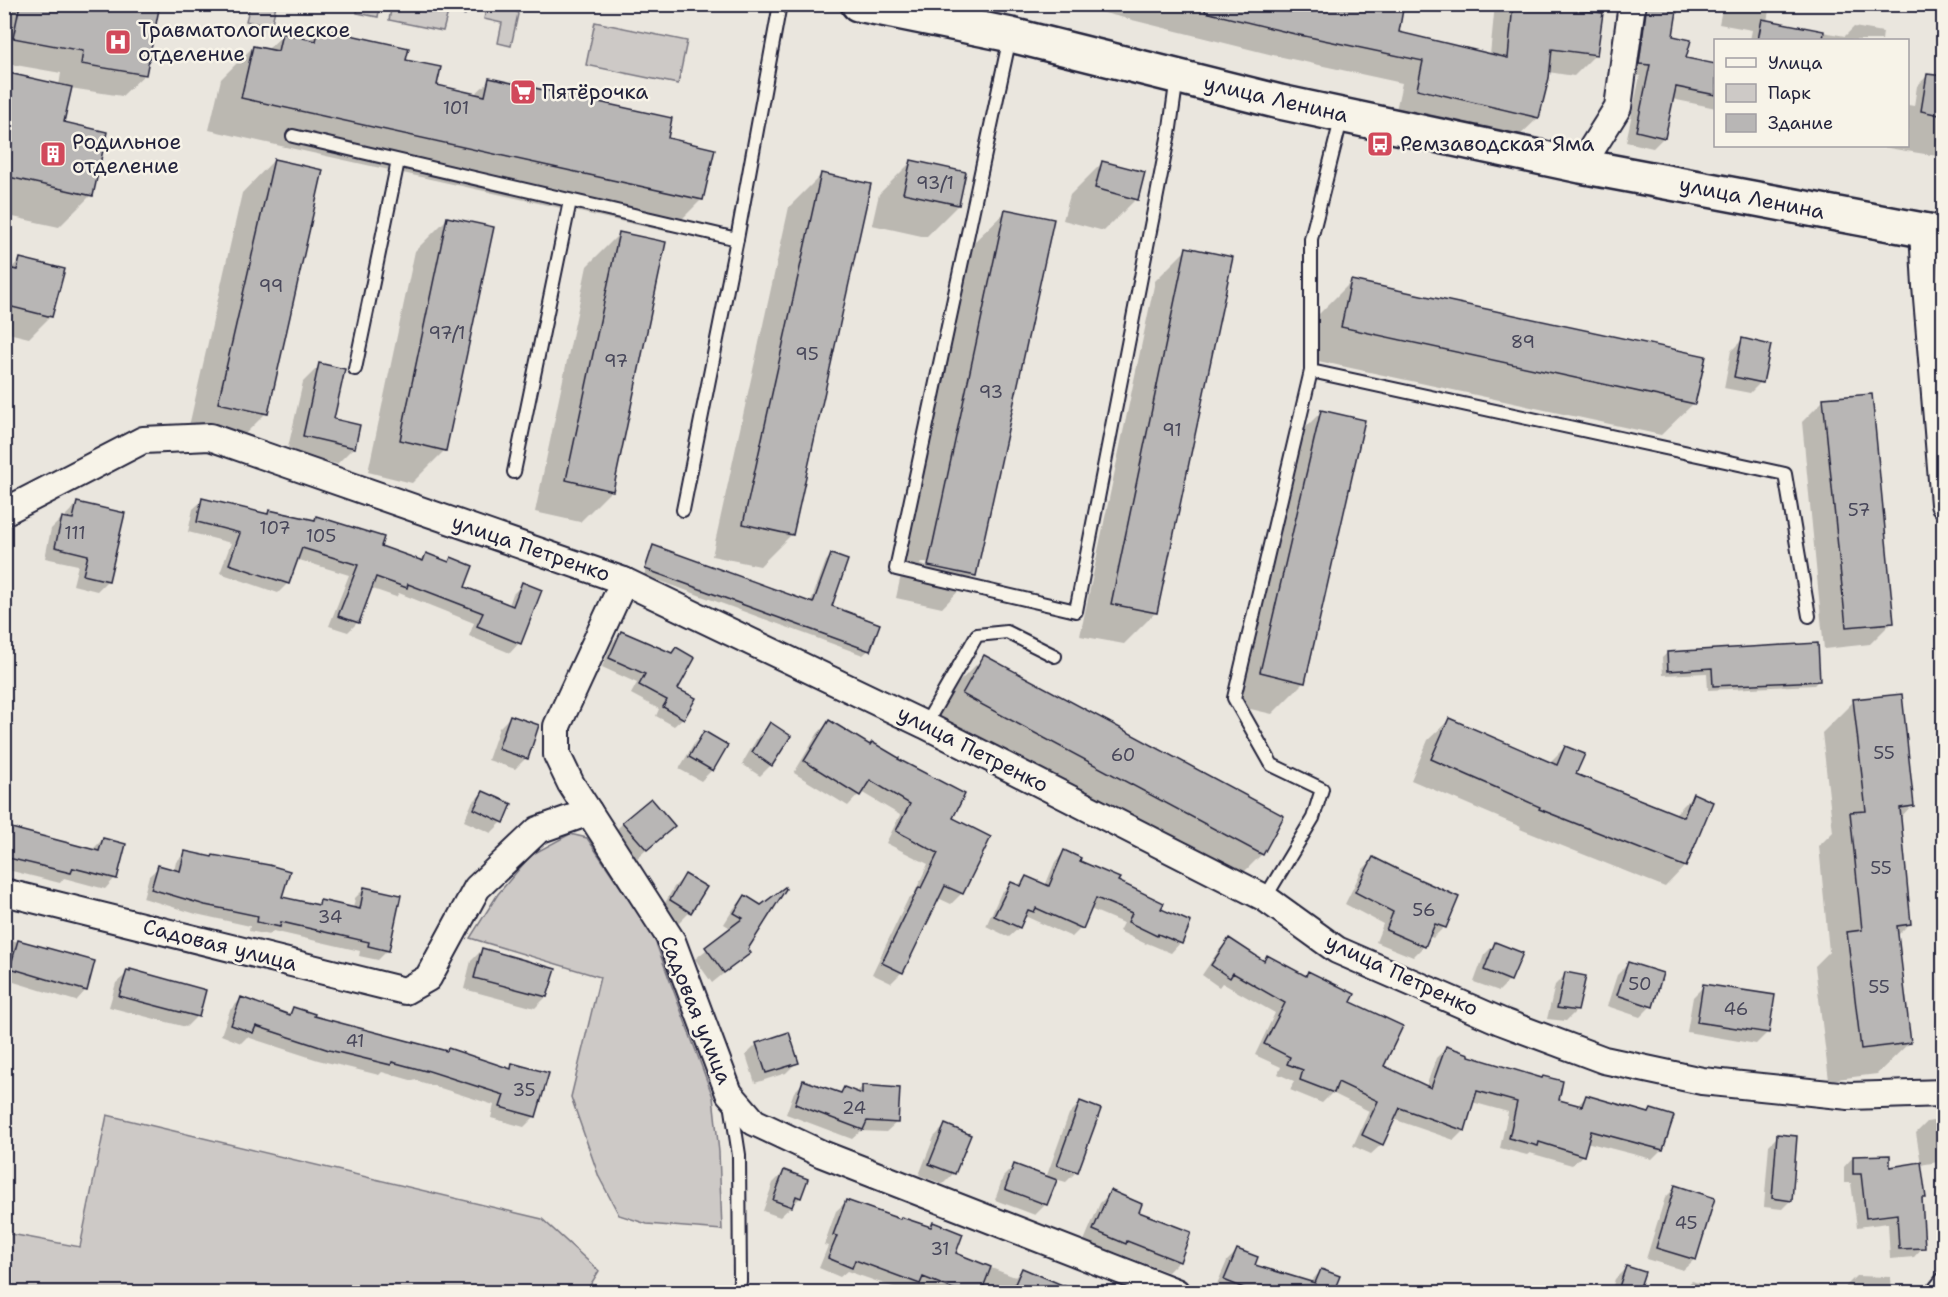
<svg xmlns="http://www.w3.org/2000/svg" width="1948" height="1297" viewBox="0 0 1948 1297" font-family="'Shantell Sans',sans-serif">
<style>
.green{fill:#cdc9c6;stroke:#787680;stroke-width:1.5}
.shadow{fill:#0003;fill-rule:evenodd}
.building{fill:#b8b6b5;stroke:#22223b;stroke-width:1.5}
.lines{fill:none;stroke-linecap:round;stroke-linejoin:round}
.lane-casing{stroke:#22223b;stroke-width:16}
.street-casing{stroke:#22223b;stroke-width:30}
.secondary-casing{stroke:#22223b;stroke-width:38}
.lane{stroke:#f7f3e8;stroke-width:12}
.street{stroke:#f7f3e8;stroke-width:26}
.secondary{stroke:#f7f3e8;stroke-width:33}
.labels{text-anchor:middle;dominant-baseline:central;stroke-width:5;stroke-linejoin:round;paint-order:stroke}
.number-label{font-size:18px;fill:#48475a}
.poi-label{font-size:21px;fill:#22223b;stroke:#f7f3e8;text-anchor:start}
.street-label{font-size:21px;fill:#22223b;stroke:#f7f3e8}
</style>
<rect width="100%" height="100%" fill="#eae6de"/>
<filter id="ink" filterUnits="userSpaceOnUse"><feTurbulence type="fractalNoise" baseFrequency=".0167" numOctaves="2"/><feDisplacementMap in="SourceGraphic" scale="12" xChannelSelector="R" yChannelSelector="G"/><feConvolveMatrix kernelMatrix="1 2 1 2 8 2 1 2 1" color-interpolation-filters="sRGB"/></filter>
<g filter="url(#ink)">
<!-- green -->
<g class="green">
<path d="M250,5h26l-5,22 -25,-6z"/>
<path d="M358,5h22l-2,12 -21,-4z"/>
<path d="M392,5v-1l75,1 -2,10 -17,-3 -5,19 -54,-11z"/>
<path d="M487,5h26l5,9 -7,32 -13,-3 4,-20 -18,-4z"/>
<path d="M595,22l92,19 -9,43 -92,-19z"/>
<path d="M570,834l17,4 66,97 60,162 6,55 3,78 -75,-6 -28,-9 -20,-38 -28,-80 29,-120 -130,-39 28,-44 33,-39z"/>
<path d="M107,1115l435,104 57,52 -13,21h-581v-59l75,14z"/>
</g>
<!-- shadow -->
<g class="shadow">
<path d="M4,4h154l-13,70 -23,22 -52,-8 -8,35 29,72 -32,32 -55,-12v-141l55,12 2,-13 -57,-10z"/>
<path d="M1068,4h334l-5,29 93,22 5,-51h60v4l41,46 -22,22 -26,-4 -10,46 -22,21 -120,-29 6,-27 -129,-28z"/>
<path d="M1633,4h43l-4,33 13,23 31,5v43l-44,-9 -8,38 -11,11 -27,-6 14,-66 -11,-2z"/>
<path d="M1723,4h47l-3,18 78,14 9,-9 29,5 -1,8h-132l2,-10 -33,-6z"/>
<path d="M319,30l116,56 39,9 16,-15 176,59 36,60 -33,33 -460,-102 12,-51 32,-32 14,3 16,-15 25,6z"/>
<path d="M1927,76l17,3v80l-8,-1 1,-2 -61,-10h32v-41l6,1 3,-20z"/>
<path d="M274,160l-8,253 -32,32 -47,-10 55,-242z"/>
<path d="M911,162l47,43 -32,32 -54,-12 7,-31z"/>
<path d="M1103,162l33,37 -32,32 -41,-11 7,-25z"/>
<path d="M821,175l-29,359 -32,32 -48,-10 77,-349z"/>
<path d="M1006,211l-32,364 -32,33 -46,-10 77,-355zM921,562l31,7v3l-32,-7z"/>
<path d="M448,218l44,10 -48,223 -32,32 -44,-11 47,-221z"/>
<path d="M620,233l-8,257 -32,32 -45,-10 52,-246z"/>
<path d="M1187,249l-31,363 -32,32 -44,-8 75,-355z"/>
<path d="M20,259l31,57 -22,22 -25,-6v-64l6,2z"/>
<path d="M1352,281l342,122 -33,32 -352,-76 10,-45z"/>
<path d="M1742,340l19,42 -11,11 -26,-5 7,-37z"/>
<path d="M320,365l12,55 22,27 -17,17 -50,-12 16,-70z"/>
<path d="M4,372l5,1 -5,18z"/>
<path d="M1824,400l68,222 -22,22 -46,5 -22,-227z"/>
<path d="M1321,412l-17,270 -32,32 -43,-10 60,-260z"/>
<path d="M203,500l62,15 4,-4 44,10 3,-3 63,29 40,14 7,-7 21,9 4,-5 12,29 46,18 4,-11 10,-10 -4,59 -9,10 -41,-17 5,-13 -75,-30 -3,4 -26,-9 -13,35 -9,9 -19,-6 20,-51 -53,-16 -8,24 -10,10 -58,-20 11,-30 -43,-11 5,-23z"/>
<path d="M77,504l31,76 -11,11 -24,-6 5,-20 -33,-7 6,-29 11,-11 3,1 1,-4z"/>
<path d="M654,547l156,57 16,-43 5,-5 -1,51 39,43 -6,5 -219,-80 9,-24h-3z"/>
<path d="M622,633l49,21 5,-5v40l7,29 -9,8 -18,-10 3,-7 -28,-15 6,-11 -35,-16 11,-25z"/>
<path d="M1667,653l152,27 -5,5 -106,5 -1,-17 -44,2 -1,-17z"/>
<path d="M984,657l298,159 -21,39 -32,32 -298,-160 21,-38z"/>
<path d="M1854,701l58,104 -12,13 9,106 -12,12 13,106 -33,32 -48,6 -14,-114 14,-14 -10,-106 14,-14 -11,-99z"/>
<path d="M510,717l16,41 -11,11 -27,-9 11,-32z"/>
<path d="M1449,720l100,43 16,-16 9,28 100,40 20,-20 -9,71 -20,21 -145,-58 1,-2 -110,-47 17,-40z"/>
<path d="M829,722l67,38 55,59 11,74 -11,11 -13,-6 -36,74 -11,11 -19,-9 36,-75 6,-5 14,-30 -42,-21 14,-28 -39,-23 -13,14 -54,-33 24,-40z"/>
<path d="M770,724l1,41 -11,11 -18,-12 17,-29z"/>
<path d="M705,733l7,37 -11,11 -22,-12 15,-25z"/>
<path d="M483,792l19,30 -11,11 -27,-12 8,-18z"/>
<path d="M623,823l50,3 -38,34 -23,-26z"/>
<path d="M4,828l89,21 10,-10 12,39 -10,11 -41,-11 -4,5 -56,-14z"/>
<path d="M186,852l94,46 36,8 5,-5 32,8 2,-11 10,-10 22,63 -9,9 -19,-4 1,-5 -87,-20 -4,4 -20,-4 1,-5 -54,-12 -53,-16 6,-22 10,-9 15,4 2,-9z"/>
<path d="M1064,852l95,57 21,34 -9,10 -24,-10 -1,1 -27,-13 4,-8 -33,-14 -9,19 -9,9 -45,-20 -5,3 -3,8 -10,9 -23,-11 15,-33 10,-9 6,2 9,-9 19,9 10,-24z"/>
<path d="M1373,859l84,38 -13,30 -11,11 -5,-2 -4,10 -11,11 -37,-15 7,-18 -38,-20 17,-34z"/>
<path d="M685,876l5,36 -11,11 -19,-11 14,-25z"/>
<path d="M745,897l1,52 3,4 -37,30 -17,-24 37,-30 -8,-5 10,-16z"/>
<path d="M4,938l89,24 -7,28 -10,11 -72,-22z"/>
<path d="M1229,940l33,22 5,-5 37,20 4,-4 41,30 33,64 44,20 10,-29 10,-10 111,53 20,5 9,-9 62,17 3,-3 11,38 -10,10 -66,-17 -3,13 -11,10 -42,-12 -3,2 -27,-7 8,-36 -36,-10 -8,28 -10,10 -61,-21 -11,25 -11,10 -18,-8 16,-35 -37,-18 -10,10 -32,-13 4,-9 -16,-7 3,-7 -26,-12 20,-42 -53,-30 -3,4 -17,-12 17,-25z"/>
<path d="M1495,944l15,36 -11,11 -25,-9 10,-27z"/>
<path d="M482,950l64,47 -11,11 -71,-19 7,-28z"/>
<path d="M1628,964l23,42 -11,11 -33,-11 10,-31z"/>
<path d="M131,970l66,46 -11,11 -77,-20 7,-24z"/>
<path d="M1566,974l11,36 -11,11 -19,-2 8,-34z"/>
<path d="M1704,986l63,47 -11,11 -69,-12 6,-35z"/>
<path d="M241,999l46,16 6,-6 20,8 195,52 5,-4 22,51 -11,11 -33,-9 3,-13 -79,-25 -1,1 -32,-9 -3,3 -61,-15 -71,-23 -6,6 -20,-8 9,-25z"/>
<path d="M757,1044l40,18 -11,11 -31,10 -9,-28z"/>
<path d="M804,1082l35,12 5,-6 12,5 7,-7 34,36 -11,10 -25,-1 -9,8 -66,-25 8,-22z"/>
<path d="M1080,1103l-3,68 -11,11 -11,-3 -9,25 -11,11 -40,-15 8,-23 11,-11 32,12 23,-64z"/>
<path d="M1944,1119v42l-24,4 4,32 -3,4 2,46 -9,10 -24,2 -2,-36 -31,4 -6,-44h-7v-16l9,-10 36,11 32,-4 -5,-31 11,-11z"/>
<path d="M945,1126l9,47 -11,11 -24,-9 15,-38z"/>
<path d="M1778,1136l13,64 -9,9 -18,-2 5,-62z"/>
<path d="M784,1172l22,8 -6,18 -20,19 -17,-6 10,-28z"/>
<path d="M1676,1187l19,72 -12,11 -37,-11 19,-61z"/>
<path d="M1111,1192l26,21 42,48 -11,11 -53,-20 -2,2 -29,-13 16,-38z"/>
<path d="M847,1201l82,27 4,-4 21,30 61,23 7,-7 33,22h-128l-12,-4 -8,4 -60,-21 -7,6 -21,-9 9,-22 -4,-1 12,-34z"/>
<path d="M1238,1250l15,16 57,16 11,-11 11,21h-113l-5,-1 13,-30z"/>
<path d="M1626,1268l10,24h-25l4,-13z"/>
<path d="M1856,1276l34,1 1,15h-46l1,-6z"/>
<path d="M1692,1281l25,8 -1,3h-36z"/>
<path d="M1405,1283l26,9h-36z"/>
</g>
<!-- building -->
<g class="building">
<path d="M20,4h140l-14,71 -65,-11 2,-13 -70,-13z"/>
<path d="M1206,4h198l-5,28 109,26 5,-54h43v3l47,6 -6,42 -45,-6 -3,29 -10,40 -122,-29 6,-28 -128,-27 -90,-22z"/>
<path d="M1647,4h31l-5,32 18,4 -5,18 30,6v31l-40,-8 -11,51 -29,-7 14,-66 -11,-1z"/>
<path d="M1762,19l62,12 -1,9h-65z"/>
<path d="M319,28l90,20 -3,12 35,7 -4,18 48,11 4,-18 183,40 -4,20 47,11 -12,51 -462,-102 12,-52 25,5 4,-18 34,8z"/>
<path d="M4,72l68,15 -8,35 43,10 -14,64 -89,-20z"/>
<path d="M1927,74l17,2v40l-23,-5z"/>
<path d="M274,159l49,11 -55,244 -50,-11z"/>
<path d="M911,160l55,12 -7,33 -56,-12z"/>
<path d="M1102,161l43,11 -7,28 -43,-12z"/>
<path d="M821,173l50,11 -78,351 -50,-11z"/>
<path d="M1005,209l49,10 -78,357 -48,-10z"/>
<path d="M447,217l47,10 -48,224 -46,-11z"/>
<path d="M619,232l47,10 -53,249 -47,-11z"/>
<path d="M1186,247l47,10 -76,356 -46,-9z"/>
<path d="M20,258l45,11 -13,48 -48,-12v-38l13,3z"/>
<path d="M1351,280l355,76 -11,48 -354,-77z"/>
<path d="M1742,338l29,7 -8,38 -29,-6z"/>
<path d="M319,363l26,6 -11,50 26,6 -5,23 -52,-12z"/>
<path d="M1872,394l22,229 -48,4 -23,-229z"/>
<path d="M1321,410l44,10 -60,263 -45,-11z"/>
<path d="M202,498l66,16 1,-4 46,10 1,-4 68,21 -3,9 42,15 3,-8 23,9 2,-5 22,9 -8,21 48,19 9,-24 20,8 -21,54 -44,-18 6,-13 -75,-29 -1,4 -31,-11 -17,46 -21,-7 20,-51 -56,-17 -13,36 -60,-20 11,-31 -43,-11z"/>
<path d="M77,502l48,11 -16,68 -26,-6 5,-20 -33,-8 7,-30 11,2z"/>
<path d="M653,545l160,58 18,-49 17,6 -16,46 48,18 -10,27 -225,-82z"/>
<path d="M621,631l51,22 4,-6 19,11 -17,31 18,9 -12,21 -21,-12 4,-7 -28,-15 6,-11 -36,-16z"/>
<path d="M1818,643l2,38 -107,5 -1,-18 -44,3 -1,-19z"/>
<path d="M984,655l300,161 -21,39 -301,-161z"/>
<path d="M1902,694l12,112 -14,2 11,116 -14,2 14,117 -50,6 -14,-117 15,-2 -12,-118 16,-1 -13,-112z"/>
<path d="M510,715l29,10 -11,34 -30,-10z"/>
<path d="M1449,718l108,47 8,-19 20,8 -9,20 108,43 9,-24 20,9 -27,65 -147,-58 1,-2 -109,-48z"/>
<path d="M829,720l41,25 2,-3 27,16 -1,1 67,35 -12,24 38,19 -28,57 -18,-8 -42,87 -21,-10 37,-76 2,1 17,-35 -42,-22 14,-27 -40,-24 -10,16 -56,-35z"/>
<path d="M770,722l21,14 -19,30 -20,-14z"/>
<path d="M704,731l24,14 -15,26 -24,-14z"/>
<path d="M483,791l29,13 -8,19 -30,-14z"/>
<path d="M651,798l24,28 -28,24 -25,-28z"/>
<path d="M4,826l95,25 4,-13 23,6 -9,35 -44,-11 -2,5 -67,-16z"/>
<path d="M1064,850l17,8 -1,3 40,17 -2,3 46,22 -3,6 30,13 -9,22 -24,-10 -1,2 -29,-14 4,-9 -36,-15 -13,31 -47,-21 -2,4 -6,-2 -8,18 -26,-12 17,-34 10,4 5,-10 23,10z"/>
<path d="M185,851l27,6 1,-2 56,10 21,6 -8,26 37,8 1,-5 40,9 4,-22 37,8 -12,56 -21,-5 1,-4 -88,-20 -1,5 -23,-5 1,-6 -53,-11 -54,-16 7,-24 22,6z"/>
<path d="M1373,857l30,15 56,25 -13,31 -11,-4 -10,23 -39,-17 7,-18 -38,-20z"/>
<path d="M685,874l22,13 -16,26 -21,-13z"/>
<path d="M785,887l1,2 -38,60 3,4 -27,20 -19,-26 38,-29 -9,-5 11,-18 16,10z"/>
<path d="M1229,938l35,23 3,-6 39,21 2,-5 47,23 -4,8 52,24 -19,40 47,22 15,-42 23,8v2l73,22 1,-2 20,5 -4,19 23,6 4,-11 63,18 2,-4 23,7 -11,34 -72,-19 -7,25 -45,-14 -1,4 -29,-8 8,-36 -40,-11 -12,40 -65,-23 -17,37 -21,-10 16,-34 -40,-19 -4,11 -34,-13 3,-10 -16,-6 3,-7 -26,-13 21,-41 -52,-30 -3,5 -19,-13z"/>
<path d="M18,940l77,21 -8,30 -77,-23z"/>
<path d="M1495,942l28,11 -12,28 -27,-11z"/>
<path d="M482,948l74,21 -9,28 -73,-19z"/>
<path d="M1628,962l35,11 -10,34 -36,-12z"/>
<path d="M130,969l76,21 -7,27 -80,-21 8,-26 3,1z"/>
<path d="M1565,972l21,4 -8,35 -21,-3z"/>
<path d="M1703,984l72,11 -6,38 -72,-11z"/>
<path d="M241,997l49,18 3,-8 22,7 -1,2 133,35 1,-3 63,21 1,-6 37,10 -13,44 -36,-10 4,-12 -78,-25v1l-34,-9 -1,3 -62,-15 -73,-24 -3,7 -22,-8z"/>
<path d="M789,1032l10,31 -33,10 -10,-30z"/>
<path d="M803,1080l38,13 3,-6 18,7v-9l38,3 -2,35 -31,-2 -4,9 -68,-26z"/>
<path d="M1080,1101l21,8 -23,63 -21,-7z"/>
<path d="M945,1124l26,11 -16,39 -26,-10z"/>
<path d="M1777,1134l20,2 -5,65 -20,-3z"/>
<path d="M1890,1155v12l31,-5 5,36h-4l3,50 -26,1 -2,-35 -31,4 -5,-44h-8v-18z"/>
<path d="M1014,1164l43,16 -10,25 -42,-16z"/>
<path d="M784,1170l24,9 -7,19 -5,-2 -4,11 -19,-7z"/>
<path d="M1675,1185l40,13 -19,62 -40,-12z"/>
<path d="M1110,1190l32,14 -3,8 52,20 -11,30 -53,-21 -1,3 -33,-14z"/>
<path d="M846,1200l54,19 1,-2 30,10 2,-5 30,12 -7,19 35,14 -10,26h-18l-40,-16 -3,7 -65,-24 -3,8 -24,-10 9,-22 -4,-1z"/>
<path d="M1237,1249l21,8 -3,8 60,18 6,-14 19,7 -7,17h-77l-32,-13z"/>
<path d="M1626,1266l19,6 -7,21h-21z"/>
<path d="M1022,1268l57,24v1h-68z"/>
</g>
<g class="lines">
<defs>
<g id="lane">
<path d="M1010,37l-114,532 180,42 94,-483 7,-51"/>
<path d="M1342,116l-31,123v132l474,103 24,142"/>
<path d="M293,136l444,103 43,-235"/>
<path d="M355,369l43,-208"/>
<path d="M514,472l56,-271"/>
<path d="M683,510l54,-271"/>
<path d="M925,725l52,-90 30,-3 48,24"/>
<path d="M1265,898l48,-80 9,-29 -50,-24 -38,-67 77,-327"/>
<path d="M731,1103l8,52 1,126 -2,11"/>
<path d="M1932,1292l12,-15"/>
</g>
<g id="street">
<path d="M1581,166l37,-59 14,-103"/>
<path d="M1923,230l3,56 18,218"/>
<path d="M4,512l139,-72 67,-3 414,144 301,144 340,173 72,52 163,71 104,39 98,21 147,15 95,-3"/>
<path d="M589,812l-18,-28 -14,-29v-29l67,-145"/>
<path d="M4,892l401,99 23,-13 49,-90 61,-58 51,-18 83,129 57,152 25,29 68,32 354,138"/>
</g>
<path id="secondary" d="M858,4l153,31 269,67 301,64 363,68"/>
</defs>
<!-- lane casing -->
<use href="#lane" class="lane-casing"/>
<!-- street casing -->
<use href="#street" class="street-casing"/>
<!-- secondary casing -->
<use href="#secondary" class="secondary-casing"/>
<!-- lane -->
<use href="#lane" class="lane"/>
<!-- street -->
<use href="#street" class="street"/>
<!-- secondary -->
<use href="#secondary" class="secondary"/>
</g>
</g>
<!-- icons -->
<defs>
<symbol id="hospital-square" viewBox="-11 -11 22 22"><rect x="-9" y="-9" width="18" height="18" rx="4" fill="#d1495b" stroke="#f7f3e8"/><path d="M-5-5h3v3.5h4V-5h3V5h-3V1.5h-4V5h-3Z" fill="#fff"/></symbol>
<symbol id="supermarket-square" viewBox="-11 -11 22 22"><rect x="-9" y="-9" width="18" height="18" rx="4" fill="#d1495b" stroke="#f7f3e8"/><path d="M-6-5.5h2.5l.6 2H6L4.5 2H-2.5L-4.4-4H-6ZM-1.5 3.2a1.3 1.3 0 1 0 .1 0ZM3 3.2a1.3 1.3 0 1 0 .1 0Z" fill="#fff"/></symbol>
<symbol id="bus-square" viewBox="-11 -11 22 22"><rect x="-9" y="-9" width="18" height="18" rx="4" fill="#d1495b" stroke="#f7f3e8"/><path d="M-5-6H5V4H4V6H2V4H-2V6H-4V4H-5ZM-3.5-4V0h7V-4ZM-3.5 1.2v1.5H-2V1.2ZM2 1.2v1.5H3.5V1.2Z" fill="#fff"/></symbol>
<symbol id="building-square" viewBox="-11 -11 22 22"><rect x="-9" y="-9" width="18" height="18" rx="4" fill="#d1495b" stroke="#f7f3e8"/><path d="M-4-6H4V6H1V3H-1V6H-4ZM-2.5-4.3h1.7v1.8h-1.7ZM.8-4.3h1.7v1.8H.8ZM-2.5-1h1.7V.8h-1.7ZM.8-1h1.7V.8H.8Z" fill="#fff"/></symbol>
</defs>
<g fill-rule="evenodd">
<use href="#hospital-square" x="103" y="27" width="30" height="30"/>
<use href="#supermarket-square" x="508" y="77" width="30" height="30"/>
<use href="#bus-square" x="1365" y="129" width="30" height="30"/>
<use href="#building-square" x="38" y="139" width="30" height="30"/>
</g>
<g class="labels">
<!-- number labels -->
<g class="number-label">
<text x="456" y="108">101</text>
<text x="935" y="183">93/1</text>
<text x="271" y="286">99</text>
<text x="447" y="333">97/1</text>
<text x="1523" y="342">89</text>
<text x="807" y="354">95</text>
<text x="616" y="361">97</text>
<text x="991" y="392">93</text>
<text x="1172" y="430">91</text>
<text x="1859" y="510">57</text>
<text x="275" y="528">107</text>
<text x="75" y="533">111</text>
<text x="321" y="536">105</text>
<text x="1884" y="753">55</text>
<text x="1123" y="755">60</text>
<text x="1881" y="868">55</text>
<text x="1424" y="910">56</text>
<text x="330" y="917">34</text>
<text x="1640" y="984">50</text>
<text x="1879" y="987">55</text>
<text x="1736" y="1009">46</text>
<text x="355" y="1041">41</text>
<text x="524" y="1090">35</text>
<text x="854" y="1108">24</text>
<text x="1686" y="1223">45</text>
<text x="940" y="1249">31</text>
</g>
<!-- poi labels -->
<g class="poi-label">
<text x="138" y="30">Травматологическое<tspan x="138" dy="24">отделение</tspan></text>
<text x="542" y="92">Пятёрочка</text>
<text x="72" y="142">Родильное<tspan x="72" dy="24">отделение</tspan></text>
<text x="1400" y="144">Ремзаводская Яма</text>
</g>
<!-- street labels -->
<g class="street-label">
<text transform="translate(1276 99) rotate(13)">улица Ленина</text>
<text transform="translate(1752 198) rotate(11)">улица Ленина</text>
<text transform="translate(531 548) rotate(19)">улица Петренко</text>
<text transform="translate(973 749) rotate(27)">улица Петренко</text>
<text transform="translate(220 945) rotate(14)">Садовая улица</text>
<text transform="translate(1402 975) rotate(25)">улица Петренко</text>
<text transform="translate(696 1010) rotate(68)">Садовая улица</text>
</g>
</g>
<!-- margin -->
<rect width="1948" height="1297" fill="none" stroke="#f7f3e8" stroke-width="24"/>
<rect x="12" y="12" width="1924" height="1273" fill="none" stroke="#22223b" stroke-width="2" filter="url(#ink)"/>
<!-- legend -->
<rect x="1714" y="39" width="195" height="108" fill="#f7f3e8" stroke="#a29fa3" stroke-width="1.5"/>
<rect x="1726" y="58" width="30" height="9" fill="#f7f3e8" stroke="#a29fa3" stroke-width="1.5"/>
<text x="1768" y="69" font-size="18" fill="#22223b">Улица</text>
<rect x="1726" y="84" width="30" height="18" fill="#cdc9c6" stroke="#a29fa3" stroke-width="1.5"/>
<text x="1768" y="99" font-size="18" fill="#22223b">Парк</text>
<rect x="1726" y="114" width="30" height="18" fill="#b8b6b5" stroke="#a29fa3" stroke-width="1.5"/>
<text x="1768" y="129" font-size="18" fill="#22223b">Здание</text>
</svg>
